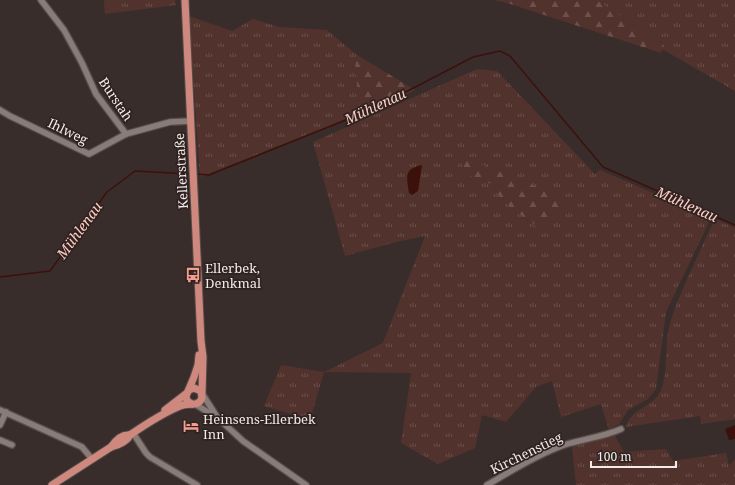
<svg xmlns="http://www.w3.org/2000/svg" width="735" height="485" viewBox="0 0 735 485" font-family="'Noto Serif',serif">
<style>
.grass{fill:url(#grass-tufts);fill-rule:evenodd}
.forest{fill:url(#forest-firs)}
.water{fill:#3c110b}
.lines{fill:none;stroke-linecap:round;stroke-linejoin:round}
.stream{stroke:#3c110b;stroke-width:1.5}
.minor-casing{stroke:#574d4b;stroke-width:8}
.major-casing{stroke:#574d4b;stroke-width:9}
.minor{stroke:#897b78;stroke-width:5.5}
.major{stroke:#cf887d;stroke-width:7}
.labels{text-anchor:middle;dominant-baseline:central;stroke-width:3.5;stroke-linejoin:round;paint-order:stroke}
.street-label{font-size:13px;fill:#f3ebe9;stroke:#2f2321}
.poi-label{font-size:13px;fill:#f3ebe9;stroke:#2f2321;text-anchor:start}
.water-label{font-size:14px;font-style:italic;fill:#ffccc3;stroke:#2f2321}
</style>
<defs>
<pattern id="grass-tufts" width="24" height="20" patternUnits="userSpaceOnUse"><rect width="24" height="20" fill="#52322d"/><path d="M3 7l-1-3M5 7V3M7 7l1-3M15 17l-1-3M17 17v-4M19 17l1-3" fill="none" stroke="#6b504b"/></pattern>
<pattern id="forest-firs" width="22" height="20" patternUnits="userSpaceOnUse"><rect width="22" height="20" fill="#52322d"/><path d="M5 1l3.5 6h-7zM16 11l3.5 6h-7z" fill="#6b504b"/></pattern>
</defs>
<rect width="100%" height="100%" fill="#392d2b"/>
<!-- grass -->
<g class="grass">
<path d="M104,0h71l1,5 -71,9z"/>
<path d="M599,0h136v91l-73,-42 2,-4 -65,-43z"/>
<path d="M189,16l43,15 21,-12 26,8 48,3 30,25 -2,12 5,47 -160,63z"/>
<path d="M477,69l20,2 98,103 5,-4 111,48 -45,94 -10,77 -8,10 -20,11 -9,14 -10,6 -8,-26 -40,13 -9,-36 -16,6 -30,35 -24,-7 -7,33 -37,16 -37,-21 10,-70 -87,-1 -14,48 -46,-14 17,-41 43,7 59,-29 42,-107 -29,6 -51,14 -32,-114zM491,184l49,45c-19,-13 -36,-25 -49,-45z"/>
<path d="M715,219l20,9v191l-34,5 -1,-8 -74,11c4,-18 28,-20 35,-37 7,-16 4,-40 7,-58 4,-20 13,-39 21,-57 9,-19 17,-38 26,-56z"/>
<path d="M615,436l9,16 42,-3 7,12 53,-8 3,13 6,-7v26h-159l-4,-39z"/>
</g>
<!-- forest -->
<g class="forest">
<path d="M494,0h105v2l65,43 -3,8 -154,-50z"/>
<path d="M357,55l58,35 -56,28 1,-4 -5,-47z"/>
<path d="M465,158l103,41 -27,30 -29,-20 -13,-13 -8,-12 -30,-12z"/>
</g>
<!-- water -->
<g class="water">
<path d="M422,165l-4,26 -6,4 -3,-2c-2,-16 -6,-24 13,-28z"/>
<path d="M735,425v14l-6,1 -4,-11z"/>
</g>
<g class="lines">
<!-- stream -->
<g class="stream">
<path d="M196,174l13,1 164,-66 100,-52 27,-6 10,5 93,111 132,58"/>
<path d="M0,277l50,-6 57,-79 28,-21 56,3"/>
</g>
<defs>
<g id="minor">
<path d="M41,0l23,30 18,33 14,31 30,40"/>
<path d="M0,110l10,6 79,38 37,-20 44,-12 21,-1"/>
<path d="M203,395l14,22"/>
<path d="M195,404l24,15 24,22 63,44"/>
<path d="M0,410l82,37 10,12"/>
<path d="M0,425l6,-13"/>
<path d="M133,433l13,20 4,4 47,28"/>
<path d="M0,440l12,5"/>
<path d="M487,485c24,-14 50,-30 77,-40 19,-6 39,-8 57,-16"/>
</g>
<g id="major">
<path d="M185,0l16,341 2,16 -1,36"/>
<path d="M192,404l-5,-3 -1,-5 8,-19 4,-12 1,-10"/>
<path d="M165,410l22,-17"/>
<path d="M111,447c4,-6 11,-13 19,-12 16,-11 33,-22 50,-29 9,-4 18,2 22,-8l-1,-7 -7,-3 -5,2"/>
<path d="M52,485l59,-38c7,-2 16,-5 19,-12"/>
</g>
</defs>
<!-- minor casing -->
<use href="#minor" class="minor-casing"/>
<!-- major casing -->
<use href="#major" class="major-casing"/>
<!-- minor -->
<use href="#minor" class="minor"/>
<!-- major -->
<use href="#major" class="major"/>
</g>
<!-- icons -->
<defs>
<symbol id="bus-bare" viewBox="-9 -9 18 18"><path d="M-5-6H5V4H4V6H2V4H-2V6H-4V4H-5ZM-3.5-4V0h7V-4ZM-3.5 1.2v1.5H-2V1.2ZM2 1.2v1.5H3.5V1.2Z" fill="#f59d8e" stroke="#2f2321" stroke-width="2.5" paint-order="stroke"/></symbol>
<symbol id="hotel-bare" viewBox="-9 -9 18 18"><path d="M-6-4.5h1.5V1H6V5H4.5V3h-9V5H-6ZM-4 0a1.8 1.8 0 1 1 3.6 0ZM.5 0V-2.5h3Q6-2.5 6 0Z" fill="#f59d8e" stroke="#2f2321" stroke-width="2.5" paint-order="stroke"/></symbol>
</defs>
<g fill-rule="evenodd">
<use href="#bus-bare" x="182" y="264" width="22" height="22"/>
<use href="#hotel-bare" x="180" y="415" width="22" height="22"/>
</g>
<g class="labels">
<!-- street labels -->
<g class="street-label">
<text transform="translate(116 99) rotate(56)">Burstah</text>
<text transform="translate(68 131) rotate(26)">Ihlweg</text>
<text transform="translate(181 171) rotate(-93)">Kellerstraße</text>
<text transform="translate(526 453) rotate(-26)">Kirchenstieg</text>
</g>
<!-- poi labels -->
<g class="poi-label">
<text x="205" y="268">Ellerbek,<tspan x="205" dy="15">Denkmal</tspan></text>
<text x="203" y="419">Heinsens-Ellerbek<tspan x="203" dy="15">Inn</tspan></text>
</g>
<!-- water labels -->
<g class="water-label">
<text transform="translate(375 106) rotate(-25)">Mühlenau</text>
<text transform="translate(687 204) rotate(24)">Mühlenau</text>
<text transform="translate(79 230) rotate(-54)">Mühlenau</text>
</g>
</g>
<!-- scale -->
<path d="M591 461v6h85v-6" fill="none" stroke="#f3ebe9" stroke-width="2"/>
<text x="597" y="461" font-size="12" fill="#f3ebe9" stroke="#2f2321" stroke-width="3" paint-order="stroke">100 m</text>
</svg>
